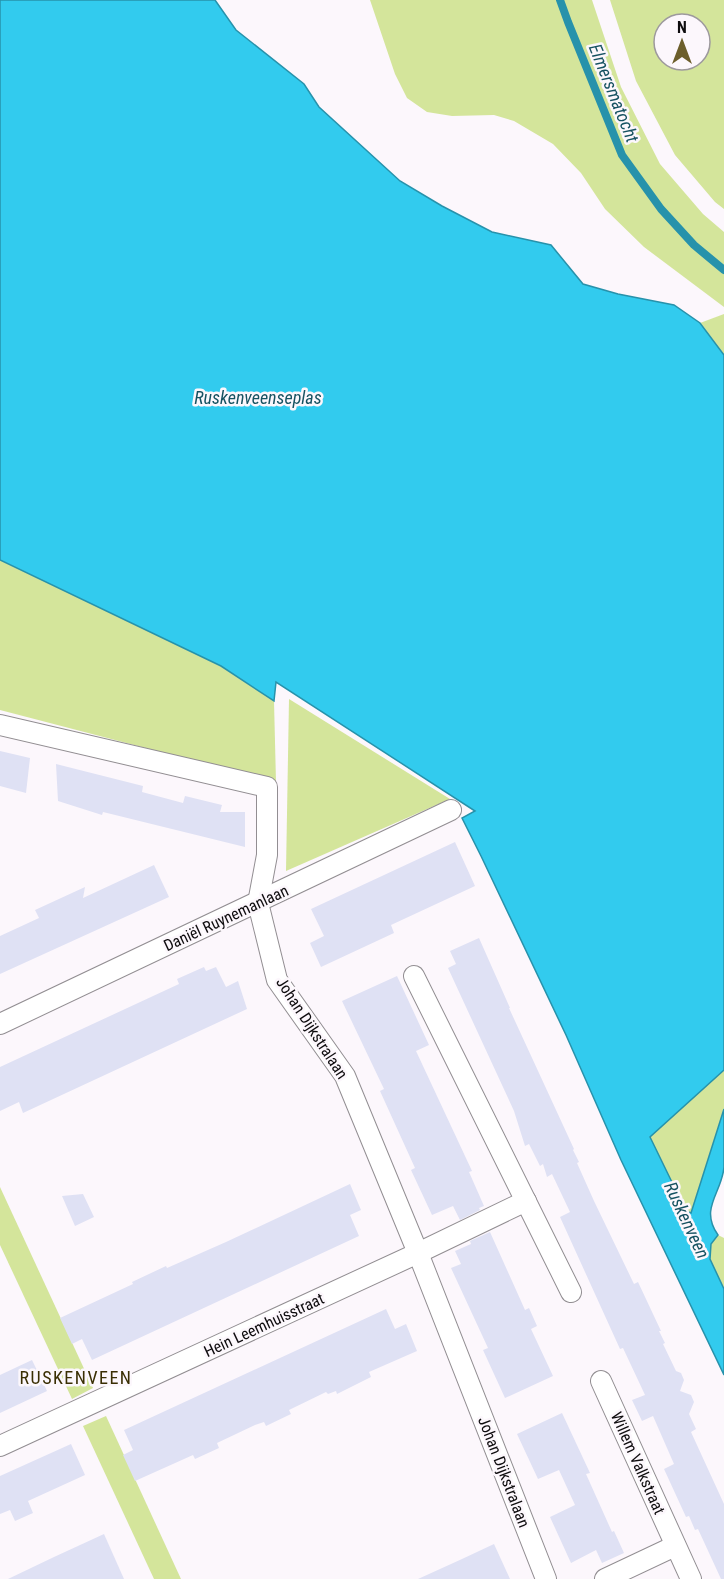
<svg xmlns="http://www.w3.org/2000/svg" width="724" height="1579" viewBox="0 0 724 1579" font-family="'Roboto Condensed',sans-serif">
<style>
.green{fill:#d4e59b;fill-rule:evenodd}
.water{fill:#32cbee;stroke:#2792ab;stroke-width:1.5}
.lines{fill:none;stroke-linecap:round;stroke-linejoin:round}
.stream{stroke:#2792ab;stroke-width:8}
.building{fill:#dfe1f4}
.street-casing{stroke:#928e92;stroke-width:22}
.street{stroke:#fff;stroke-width:20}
.labels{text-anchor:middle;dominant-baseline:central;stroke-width:5;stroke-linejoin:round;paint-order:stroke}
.street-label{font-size:16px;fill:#0e0c0e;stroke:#fcf7fc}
.water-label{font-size:18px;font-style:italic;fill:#165261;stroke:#fcf7fc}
.neighbourhood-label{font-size:18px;letter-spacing:1.5px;fill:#3a2f04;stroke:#fcf7fc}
</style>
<rect width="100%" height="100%" fill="#fcf7fc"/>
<!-- green -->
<g class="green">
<path d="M370,0h222l29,87 39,77 43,50 21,18v75l-80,-60 -39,-38 -24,-36 -28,-29 -39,-23 -20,-6 -42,1 -25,-4 -20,-14 -12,-24z"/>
<path d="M610,0h114v209l-9,-7 -40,-47 -39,-74zM664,24h36v36h-36z"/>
<path d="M724,314v41l-24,-32z"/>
<path d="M0,560l221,106 53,35 2,81 -276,-72z"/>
<path d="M289,699l161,100 -164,72z"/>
<path d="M724,1070v39l-33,104 -5,-1 -37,-75z"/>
<path d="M0,1187l93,201 -21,11 -72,-154z"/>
<path d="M718,1235l6,3v51l-14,-30v-15z"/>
<path d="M106,1416l75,163h-27l-71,-153z"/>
</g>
<!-- water -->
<path class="water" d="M0,0h215l21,30 68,54 15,23 81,74 42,25 50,26 59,13 32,39 35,10 56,11 26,18 24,32v715l-74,67 36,74 5,2 33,-104c0,19 0,39 0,58 -2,26 -25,41 -6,68l-7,9 -1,15 14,30v86l-103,-215 -55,-125 -85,-179 -19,-38 13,-7 -199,-129 -2,19 -53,-35 -221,-106z"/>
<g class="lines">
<!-- stream -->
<path class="stream" d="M560,0l8,22 54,133 39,54 33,36 30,25"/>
</g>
<!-- building -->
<g class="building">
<path d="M0,751l30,7 -4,35 -26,-7z"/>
<path d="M56,764l87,22 -1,6 41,11 2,-7 37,9 -2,7h25v35l-142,-35 -1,3 -44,-14z"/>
<path d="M455,842l20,44 -84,39 3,8 -73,34 -11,-24 14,-7 -13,-27z"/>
<path d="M154,865l15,32 -169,77v-38l39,-18 -4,-8 50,-23 -2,11z"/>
<path d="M479,938l31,70h-1l65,141 -1,1 6,12 -2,1 17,38 40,83 4,-2 23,49h-2l6,12 -2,1 13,27 5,2 3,7 -4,11 11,4 3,7 -5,12 7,15 -5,3 33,72v75h-3l-23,-50 -3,1 -6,-14 -3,1 -22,-48 10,-5 -21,-48 -11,5 -10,-21 13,-5 -22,-47 -3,1 -60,-132 10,-5 -18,-38 -5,3 -4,-13 -3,2 -11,-22 -4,2 -11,-35 -66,-143 8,-4 -6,-13z"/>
<path d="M204,967l2,4 10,-4 10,20 12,-6 9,28 -224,104 -4,-11 -19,9v-44l179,-83 -2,-5z"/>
<path d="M397,976l32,69 -13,6 56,120 -3,1 15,34 -5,2 1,2 -20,10 -7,-14 -21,9 -21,-45 4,-2 -35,-77 4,-2 -42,-88z"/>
<path d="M350,1184l11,26 -11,5 9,21 -267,124 -10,-21 -10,5 -12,-26 73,-34 -1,-2 34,-16 1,2 59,-26z"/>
<path d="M83,1194l11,23 -19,9 -13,-30z"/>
<path d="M490,1232l35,78 4,-2 8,18 -6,3 22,47 -48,22 -22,-48 5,-2 -37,-80 10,-4 -6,-13 16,-7 -1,-3z"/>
<path d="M386,1309l9,20 11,-5 11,27 -48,21 2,5 -34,17 -1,-3 -8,3 -2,-2 -37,18 2,4 -25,12 -2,-4 -9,3 -38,18 2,5 -24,11 -2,-4 -58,26 -12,-26 10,-5 -9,-20z"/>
<path d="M32,1360l15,31 -47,22v-38z"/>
<path d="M562,1413l28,60 -4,1 26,58 2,-1 10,22 -22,10 -6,-13 -25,13 -21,-46 25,-12 -16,-35 -21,9 -21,-45z"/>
<path d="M71,1444l14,31 -57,26 5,12 -18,8 -5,-11 -10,4v-38z"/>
<path d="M104,1534l20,45h-116l46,-22z"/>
<path d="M494,1544l16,35h-92l44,-20z"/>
</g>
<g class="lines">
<defs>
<g id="street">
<path d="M0,725l267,62v68l-9,48 19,77 68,96 73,177 128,326"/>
<path d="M414,976l157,316"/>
<path d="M0,1024l451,-214"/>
<path d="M601,1381l90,198"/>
<path d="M0,1446l418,-193 108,-52"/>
<path d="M605,1579l70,-33"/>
</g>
</defs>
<!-- street casing -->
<use href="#street" class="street-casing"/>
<!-- street -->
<use href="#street" class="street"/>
</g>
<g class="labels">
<!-- street labels -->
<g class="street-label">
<text transform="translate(226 918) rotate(-25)">Daniël Ruynemanlaan</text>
<text transform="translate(312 1028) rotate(57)">Johan Dijkstralaan</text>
<text transform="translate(264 1325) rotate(-25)">Hein Leemhuisstraat</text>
<text transform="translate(638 1463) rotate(66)">Willem Valkstraat</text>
<text transform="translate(504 1472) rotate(69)">Johan Dijkstralaan</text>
</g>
<!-- water labels -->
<g class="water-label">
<text transform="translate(614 93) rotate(68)">Elmersmatocht</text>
<text x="258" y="397">Ruskenveenseplas</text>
<text transform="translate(687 1220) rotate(65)">Ruskenveen</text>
</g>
<!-- neighbourhood labels -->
<g class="neighbourhood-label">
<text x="76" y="1377">RUSKENVEEN</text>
</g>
</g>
<!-- north arrow -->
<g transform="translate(682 42)"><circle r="28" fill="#fcf7fc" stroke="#9d999d" stroke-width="1.5"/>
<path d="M0-4.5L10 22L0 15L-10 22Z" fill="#6c5e2b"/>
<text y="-9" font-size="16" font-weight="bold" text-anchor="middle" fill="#0e0c0e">N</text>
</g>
</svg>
